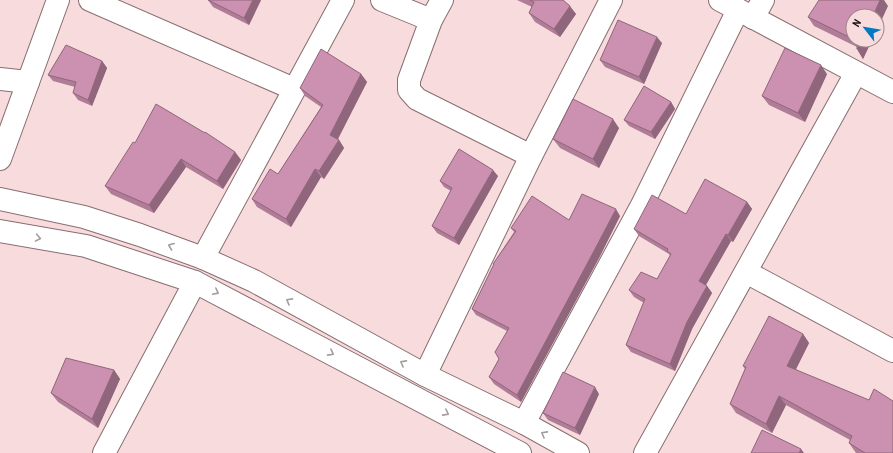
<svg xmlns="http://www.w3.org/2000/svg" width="893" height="453" viewBox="0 0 893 453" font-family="'Archivo Narrow',sans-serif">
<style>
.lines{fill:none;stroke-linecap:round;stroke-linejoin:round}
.minor-casing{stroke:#886e71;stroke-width:24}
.tertiary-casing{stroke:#886e71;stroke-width:24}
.minor{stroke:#fff;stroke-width:22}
.tertiary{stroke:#fff;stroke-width:22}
.wall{fill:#af7d97}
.shaded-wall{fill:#8f667b}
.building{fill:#cc91b0;stroke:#8f667b}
.oneway{stroke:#a19d9e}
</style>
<rect width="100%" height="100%" fill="#f8dbdd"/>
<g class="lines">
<defs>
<g id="minor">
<path d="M90,0l204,89"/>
<path d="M382,0l49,20 11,-20"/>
<path d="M720,0l173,92"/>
<path d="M753,18l10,-18"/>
<path d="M431,20l-22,60v10l8,9 114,57"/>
<path d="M0,79l28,3"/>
<path d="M0,159l58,-159"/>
<path d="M203,258l140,-258"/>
<path d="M746,272l147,79"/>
<path d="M425,375l106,-219 80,-156"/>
<path d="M524,423l117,-216 97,-197"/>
<path d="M104,453l91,-171"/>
<path d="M645,453l211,-380"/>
</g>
<g id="tertiary">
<path d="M0,199l84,18 56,18 63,23 51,23 171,94 99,48 54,30"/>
<path d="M0,231l86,15 109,36 325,171"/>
</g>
</defs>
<!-- minor casing -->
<use href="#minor" class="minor-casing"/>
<!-- tertiary casing -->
<use href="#tertiary" class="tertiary-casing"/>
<!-- minor -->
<use href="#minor" class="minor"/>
<!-- tertiary -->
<use href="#tertiary" class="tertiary"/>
</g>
<!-- wall -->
<g class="wall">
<path d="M208,0h53l-12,25 -36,-18z"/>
<path d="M517,0h46l13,14 -16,23 -25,-15 -6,-9 3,-6z"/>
<path d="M888,6l-35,10v24h19l-9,19 -6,-10v-2l-43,-21 -6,-9z"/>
<path d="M662,43l-18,41 -39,-17 -5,-7z"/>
<path d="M102,61l5,7 -15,38 -14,-6 -5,-7 2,-6 -22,-6 -5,-6z"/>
<path d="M361,74l6,8 -30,57 2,1 5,8 -20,31 -3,-2 -30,50 -34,-20 -5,-8 26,-25 43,-67 -16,-11 -5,-8z"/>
<path d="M827,74l-22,48 -36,-17 -7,-9z"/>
<path d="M671,102l4,7 -20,30 -26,-13 -5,-6z"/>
<path d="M619,128l-20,40 -39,-20 -7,-9z"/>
<path d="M135,143l100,9 6,8 -18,29 -37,-22 -32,46 -43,-19 -6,-8z"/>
<path d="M498,176l-39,69 -22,-12 -5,-7 19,-35 -7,-4 -4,-6z"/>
<path d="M747,202l5,7 -19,33 -2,-1 -25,44 1,1 5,7 -20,36 -17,42 -44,-19 -5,-7 18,-42 -10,-6 -5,-7 28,-11 13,-23 -1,-2 -30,-18 -5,-7 52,-15z"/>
<path d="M620,216l-21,42 -78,144 -27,-18 -5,-7 10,-18 8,-28 -31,-16 -4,-6 22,-44 -1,-1 21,-32 -3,-4 58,-8z"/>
<path d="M803,334l6,9 -13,26 97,84h-37l-7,-10 1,-3 -64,-35 -14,28 -36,-20 -6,-9 15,-35 -2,-3z"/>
<path d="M114,370l6,9 -22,49 -40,-26 -7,-9z"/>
<path d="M599,394l-19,41 -32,-15 -5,-7z"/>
</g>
<!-- shaded-wall -->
<g class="shaded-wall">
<path d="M253,0h8l-12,25 -5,-7z"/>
<path d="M880,0h4l4,6 -11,24v-14h-4z"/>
<path d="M570,6l6,8 -16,23 -6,-8z"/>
<path d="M657,37l5,6 -18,41 -5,-7z"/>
<path d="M861,40h11l-9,19 -6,-10z"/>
<path d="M102,61l5,7 -15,38 -4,-6z"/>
<path d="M821,65l6,9 -22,48 -7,-9z"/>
<path d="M361,74l6,8 -31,61 -6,-8z"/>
<path d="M671,102l4,7 -20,30 -4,-7z"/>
<path d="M613,119l6,9 -20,40 -6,-9z"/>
<path d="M339,140l5,8 -20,31 -5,-8z"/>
<path d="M235,152l6,8 -18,29 -6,-8z"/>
<path d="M181,159l5,8 -32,46 -5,-8z"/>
<path d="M315,169l6,8 -30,50 -5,-8z"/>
<path d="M493,170l5,6 -39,69 -5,-7z"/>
<path d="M747,202l5,7 -19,33 -5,-7z"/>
<path d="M616,209l4,7 -21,42 -78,144 -4,-7z"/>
<path d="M726,234l5,7 -27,47 -5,-7z"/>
<path d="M707,286l5,7 -20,36 -17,42 -5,-7 17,-42z"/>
<path d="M803,334l6,9 -16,32 -6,-9z"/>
<path d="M114,370l6,9 -22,49 -6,-9z"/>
<path d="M595,387l4,7 -19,41 -5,-7z"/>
<path d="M779,396l7,9 -14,28 -6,-9z"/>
<path d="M801,449l3,4h-5z"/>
</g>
<!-- building -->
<g class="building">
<path d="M208,0h45l-9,18z"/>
<path d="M530,0h33l7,6 -16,23 -25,-16 5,-11z"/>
<path d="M819,0h61l-7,16h-20v23l-45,-22z"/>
<path d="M618,20l39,17 -18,40 -39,-17z"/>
<path d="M856,40h5l-4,9v-8z"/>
<path d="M66,45l36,16 -14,39 -15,-7 3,-11 -28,-7z"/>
<path d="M785,48l36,17 -23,48 -36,-17z"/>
<path d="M321,49l40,25 -31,61 9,5 -20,31 -4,-2 -29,50 -34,-20 18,-30 8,5 45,-69 -23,-17z"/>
<path d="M644,86l27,16 -20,30 -27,-12z"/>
<path d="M573,99l40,20 -20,40 -40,-20z"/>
<path d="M156,104l49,29v-1l30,20 -18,29 -36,-22 -32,46 -44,-19 28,-44 2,1z"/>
<path d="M459,149l34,21 -39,68 -22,-12 20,-38 -12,-7z"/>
<path d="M705,179l42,23 -19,33 -2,-1 -27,47 8,5 -20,36 -17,42 -44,-19 19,-46 -16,-9 12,-18 16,7 14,-25 -4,-3 1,-2 -34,-20 18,-34 34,19z"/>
<path d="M582,194l34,15 -22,42 -77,144 -28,-18 10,-18 -4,-7 14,-24 -37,-19 22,-45h-1l23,-33 -5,-3 21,-32 37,24z"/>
<path d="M769,316l34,18 -16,32 82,34 5,-11 19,12v52h-28l-16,-10 3,-7 -73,-40 -13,28 -36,-20 16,-37 -3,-1z"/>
<path d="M66,358l48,12 -22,49 -41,-26z"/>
<path d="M563,372l32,15 -20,41 -32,-15z"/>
<path d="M762,430l39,19 -2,4h-48z"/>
</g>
<!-- one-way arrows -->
<defs><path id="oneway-chevron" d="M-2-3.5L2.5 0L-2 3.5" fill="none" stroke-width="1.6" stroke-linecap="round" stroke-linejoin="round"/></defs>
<g class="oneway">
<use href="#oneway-chevron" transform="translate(38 238) rotate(10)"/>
<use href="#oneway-chevron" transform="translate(171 246) rotate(-159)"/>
<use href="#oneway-chevron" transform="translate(216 292) rotate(27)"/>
<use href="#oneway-chevron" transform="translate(289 301) rotate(-151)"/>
<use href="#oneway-chevron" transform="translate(331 353) rotate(28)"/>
<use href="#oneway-chevron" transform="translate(403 363) rotate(-151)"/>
<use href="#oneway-chevron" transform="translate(446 413) rotate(28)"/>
<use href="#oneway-chevron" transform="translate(544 434) rotate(-151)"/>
</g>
<!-- north arrow -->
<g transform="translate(865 28) rotate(301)"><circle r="19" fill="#f8dbdd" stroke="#9d8889"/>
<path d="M0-3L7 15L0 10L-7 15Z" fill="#017ac3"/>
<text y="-6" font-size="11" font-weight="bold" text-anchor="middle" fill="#150b0c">N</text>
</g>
</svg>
